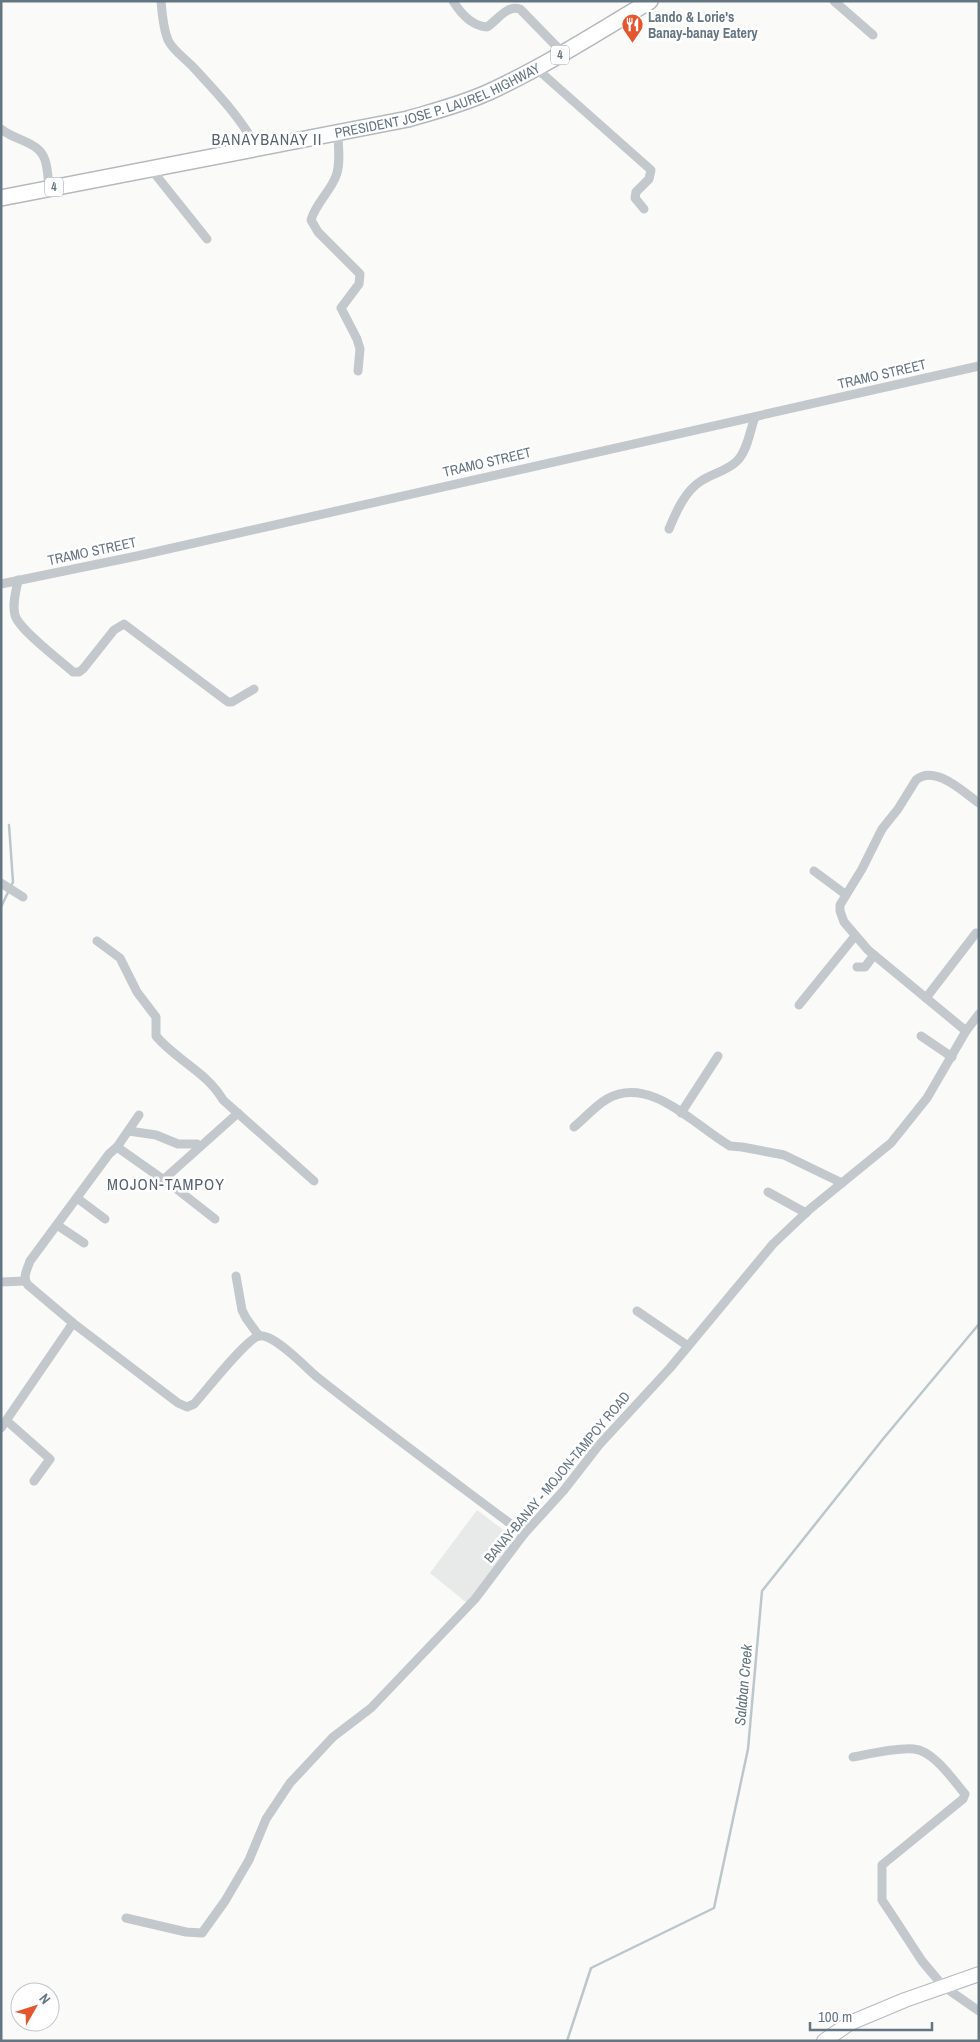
<svg xmlns="http://www.w3.org/2000/svg" width="980" height="2042" viewBox="0 0 980 2042" font-family="'Archivo Narrow',sans-serif">
<style>
.built{fill:#e8e9e9}
.lines{fill:none;stroke-linecap:round;stroke-linejoin:round}
.stream{stroke:#bbc7cb;stroke-width:2.5}
.secondary-casing{stroke:#b3babf;stroke-width:16}
.trunk-casing{stroke:#b4b9bd;stroke-width:18}
.minor{stroke:#c3c8cc;stroke-width:9}
.secondary{stroke:#fff;stroke-width:14}
.trunk{stroke:#fff;stroke-width:15}
.labels{text-anchor:middle;dominant-baseline:central;stroke-width:5;stroke-linejoin:round;paint-order:stroke}
.shield{fill:#fff;stroke:#939fa8;stroke-width:1}
.shield-label{font-size:12px;font-weight:bold;fill:#657683}
.poi-label{font-size:14px;font-weight:bold;fill:#657683;stroke:#fff;text-anchor:start}
.street-label{font-size:14px;fill:#657683;stroke:#fff}
.water-label{font-size:15px;font-style:italic;fill:#60757c;stroke:#fff}
.quarter-label{font-size:16px;letter-spacing:1px;fill:#57646e;stroke:#fff}
</style>
<rect width="100%" height="100%" fill="#fafaf8"/>
<!-- built -->
<path class="built" d="M477,1510l38,29 -48,64 -37,-30z"/>
<g class="lines">
<!-- stream -->
<g class="stream">
<path d="M1,907l12,-25 -4,-57"/>
<path d="M567,2041l24,-73 123,-60 34,-159 14,-158 121,-152 96,-115"/>
</g>
<defs>
<path id="secondary" d="M824,2041l26,-18 55,-23 74,-26"/>
<g id="trunk">
<path id="s1" d="M1,198l407,-79c27,-8 55,-15 81,-27 56,-26 108,-59 161,-91"/>
</g>
</defs>
<!-- secondary casing -->
<use href="#secondary" class="secondary-casing"/>
<!-- trunk casing -->
<use href="#trunk" class="trunk-casing"/>
<!-- minor -->
<g class="minor">
<path d="M161,1c1,12 2,27 7,39 5,11 18,19 26,28 23,25 46,49 63,80"/>
<path d="M453,1c8,13 19,25 34,26 11,-7 19,-22 33,-18l43,44"/>
<path d="M834,1l39,34"/>
<path d="M536,68l115,102 -2,9 -13,13 -1,6 9,11"/>
<path d="M1,129c14,12 38,12 44,31 3,9 3,19 4,28"/>
<path d="M338,133c0,13 3,30 -2,43 -6,16 -20,27 -25,44l7,12 42,42 -1,10 -18,24 16,31 3,10 -2,22"/>
<path d="M151,169l56,70"/>
<path d="M669,529c7,-17 16,-38 32,-48 12,-8 27,-10 37,-21 10,-11 12,-30 17,-43"/>
<path d="M18,580c-2,12 -6,24 -3,35 3,14 46,46 58,57h6l4,-3 31,-39 10,-6 104,78h4l22,-13"/>
<path d="M1,584l136,-28 842,-190"/>
<path d="M814,871l31,23"/>
<path d="M1,883l22,14"/>
<path d="M97,941l23,17 17,34 19,25v19c20,24 51,36 67,64l91,81"/>
<path d="M857,967h8l9,-12"/>
<path d="M926,998l50,-65"/>
<path d="M799,1005l56,-69"/>
<path d="M966,1031l-98,-81 -24,-28 -4,-11v-6l22,-36 20,-40 16,-20 18,-29c19,-16 47,12 63,23"/>
<path d="M921,1036l31,21"/>
<path d="M681,1113l37,-57"/>
<path d="M139,1115l-22,32 -8,7 -79,107c-3,9 -8,16 -2,24l45,38 105,80 9,4 7,-3c11,-12 53,-66 65,-68 15,-3 47,32 58,41 68,54 138,105 207,157"/>
<path d="M574,1127c11,-9 21,-21 33,-28 43,-25 89,28 123,47l12,1 42,8 58,28"/>
<path d="M129,1131l27,4 22,9h19"/>
<path d="M117,1147l61,43 37,29"/>
<path d="M163,1180l75,-67"/>
<path d="M768,1192l38,21"/>
<path d="M77,1198l28,21"/>
<path d="M57,1225l27,18"/>
<path d="M236,1276l6,34 4,8 13,18"/>
<path d="M1,1282l24,-1"/>
<path d="M637,1311l51,35"/>
<path d="M7,1421l43,38 -16,22"/>
<path d="M1,1428l72,-105"/>
<path d="M853,1757c16,-3 45,-10 61,-8 20,2 39,31 51,45l-2,5 -81,66v35l12,18 28,43 21,25 36,25"/>
<path d="M126,1918l60,14 16,1 23,-32 24,-41 17,-41 24,-36 43,-46 38,-29 104,-109 49,-65 40,-44 35,-45 71,-77 103,-124 37,-35 81,-66 36,-45 39,-67 13,-17"/>
</g>
<!-- secondary -->
<use href="#secondary" class="secondary"/>
<!-- trunk -->
<use href="#trunk" class="trunk"/>
</g>
<!-- icons -->
<defs>
<symbol id="restaurant-pin" viewBox="-11 -11 22 30"><path d="M0 17L-7.5 6A9.5 9.5 0 1 1 7.5 6Z" fill="#e4572e" stroke="#fff"/><path d="M-5-6h1v4h1v-4h1v4h1v-4h1v5L-1.5 .5V6h-2V.5L-5-1ZM5-6V6H3V1.5H1.5Q1.5-4 5-6Z" fill="#fff"/></symbol>
</defs>
<g fill-rule="evenodd">
<use href="#restaurant-pin" x="620" y="12" width="25" height="34"/>
</g>
<g class="labels">
<!-- shield labels -->
<g class="shield">
<rect x="551" y="45.5" width="18" height="19" rx="4"/>
<rect x="45" y="177.5" width="18" height="19" rx="4"/>
</g>
<g class="shield-label">
<text x="560" y="55">4</text>
<text x="54" y="187">4</text>
</g>
<!-- poi labels -->
<g class="poi-label">
<text x="648" y="17">Lando &amp; Lorie's<tspan x="648" dy="16">Banay-banay Eatery</tspan></text>
</g>
<!-- street labels -->
<g class="street-label">
<text stroke="none"><textPath href="#s1" startOffset="448">PRESIDENT JOSE P. LAUREL HIGHWAY</textPath></text>
<text transform="translate(882 374) rotate(-13)">TRAMO STREET</text>
<text transform="translate(487 462) rotate(-13)">TRAMO STREET</text>
<text transform="translate(92 551) rotate(-12)">TRAMO STREET</text>
<text transform="translate(557 1477) rotate(-50)">BANAY-BANAY - MOJON-TAMPOY ROAD</text>
</g>
<!-- water labels -->
<g class="water-label">
<text transform="translate(743 1685) rotate(-85)">Salaban Creek</text>
</g>
<!-- quarter labels -->
<g class="quarter-label">
<text x="267" y="139">BANAYBANAY II</text>
<text x="166" y="1184">MOJON-TAMPOY</text>
</g>
</g>
<!-- border -->
<rect width="980" height="2042" fill="none" stroke="#657683" stroke-width="5"/>
<!-- north arrow -->
<g transform="translate(35 2007) rotate(51)"><circle r="24" fill="#ffffff" stroke="#c1c8cd"/>
<path d="M0-4L9 19L0 12L-9 19Z" fill="#e4572e"/>
<text y="-8" font-size="14" font-weight="bold" text-anchor="middle" fill="#657683">N</text>
</g>
<!-- scale -->
<path d="M810 2022v8h122v-8" fill="none" stroke="#657683" stroke-width="2.5"/>
<text x="818" y="2022" font-size="15" fill="#657683" stroke="#ffffff" stroke-width="4" paint-order="stroke">100 m</text>
</svg>
